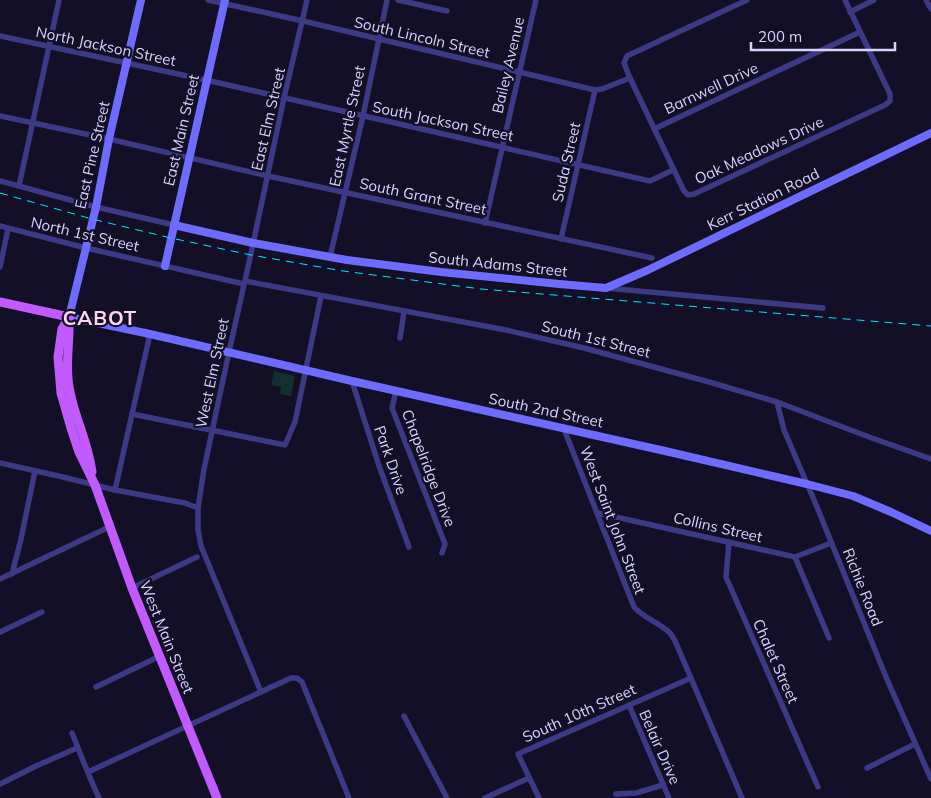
<svg xmlns="http://www.w3.org/2000/svg" width="931" height="798" viewBox="0 0 931 798" font-family="Mulish,sans-serif">
<style>
.green{fill:#12302f}
.lines{fill:none;stroke-linecap:round;stroke-linejoin:round}
.street{stroke:#3d3a85;stroke-width:5.5}
.secondary{stroke:#6f6bff;stroke-width:8}
.primary{stroke:#c25bff;stroke-width:9}
.rail{stroke:#00e5ff;stroke-width:1;stroke-dasharray:8 6;stroke-linecap:butt}
.labels{text-anchor:middle;dominant-baseline:central;stroke-width:4.5;stroke-linejoin:round;paint-order:stroke}
.street-label{font-size:15px;fill:#d9d4ff;stroke:#130f26}
.district-label{font-size:20px;font-weight:bold;letter-spacing:1px;fill:#ffd6f0;stroke:#130f26}
</style>
<rect width="100%" height="100%" fill="#130f26"/>
<!-- green -->
<path class="green" d="M274,371l21,5 -4,20 -11,-2 1,-7 -10,-2z"/>
<g class="lines">
<!-- street -->
<g class="street">
<path d="M208,0l95,21 292,69 7,-1 28,-11"/>
<path d="M398,0l49,11"/>
<path d="M747,0l-120,56 -3,7 6,15 54,113 4,4 6,-1 191,-89 5,-4v-7l-45,-94"/>
<path d="M926,0l5,9"/>
<path d="M850,12l24,-12"/>
<path d="M0,36l206,44 444,101 23,-11"/>
<path d="M0,116l109,23 159,37 384,82"/>
<path d="M654,129l206,-97"/>
<path d="M0,181l96,26 78,18"/>
<path d="M19,186l40,-186"/>
<path d="M485,223l51,-223"/>
<path d="M0,226l86,22 158,36"/>
<path d="M561,239l34,-149"/>
<path d="M330,257l33,-141 24,-116"/>
<path d="M0,267l8,-38"/>
<path d="M245,281l261,49 78,18 125,34 68,20 92,35 62,22"/>
<path d="M606,288l217,20"/>
<path d="M400,338l4,-26"/>
<path d="M352,381l27,85 30,81"/>
<path d="M396,391l-4,17 53,136 -3,9"/>
<path d="M777,402l7,28 33,77 69,170 45,102"/>
<path d="M132,414l153,31 10,-23 26,-126"/>
<path d="M564,429l70,178c11,12 24,15 35,25 3,3 5,7 7,11l66,155"/>
<path d="M0,463l63,14 52,13 70,13 13,5 6,-39 25,-117 21,-94 34,-160 23,-98"/>
<path d="M115,490l35,-156"/>
<path d="M198,508v22l3,16 60,146"/>
<path d="M598,513l197,44 36,-14"/>
<path d="M729,542l-3,35 92,210"/>
<path d="M795,557l34,81"/>
<path d="M12,574l9,-35 14,-68"/>
<path d="M0,579l109,-52"/>
<path d="M132,588l65,-31"/>
<path d="M0,632l42,-20"/>
<path d="M96,687l64,-31"/>
<path d="M629,705l40,93"/>
<path d="M404,716l43,82"/>
<path d="M72,733c9,22 17,44 27,65"/>
<path d="M867,768l48,-24"/>
<path d="M88,772l203,-94h6l5,4 47,116"/>
<path d="M0,784l36,-18 41,-18"/>
<path d="M616,794l20,-1 27,-8"/>
<path d="M485,798l44,-20"/>
<path d="M539,798l-21,-44 173,-76"/>
</g>
<!-- secondary -->
<g class="secondary">
<path d="M141,0l-32,139 -13,68 -27,110 81,17 202,47 313,70 142,33 46,12 38,16 40,19"/>
<path d="M174,225l79,18 94,17 94,12 118,12 47,4 42,-18 283,-137"/>
<path d="M165,266l60,-266"/>
</g>
<!-- primary -->
<g class="primary">
<path d="M0,302l69,15"/>
<path d="M69,317l-7,12 -4,28 3,36 10,35 8,24 16,33 37,103 85,210"/>
<path d="M69,317c1,21 -3,41 -1,62 2,26 14,49 20,74 2,7 3,13 4,19"/>
</g>
<!-- rail -->
<path class="rail" d="M0,193l92,26 79,19 80,17 92,16 138,18 450,37"/>
</g>
<g class="labels">
<!-- street labels -->
<g class="street-label">
<text transform="translate(422 37) rotate(13)">South Lincoln Street</text>
<text transform="translate(106 46) rotate(12)">North Jackson Street</text>
<text transform="translate(508 65) rotate(-77)">Bailey Avenue</text>
<text transform="translate(711 88) rotate(-25)">Barnwell Drive</text>
<text transform="translate(268 119) rotate(-77)">East Elm Street</text>
<text transform="translate(443 121) rotate(12)">South Jackson Street</text>
<text transform="translate(347 126) rotate(-78)">East Myrtle Street</text>
<text transform="translate(181 130) rotate(-77)">East Main Street</text>
<text transform="translate(759 150) rotate(-25)">Oak Meadows Drive</text>
<text transform="translate(92 155) rotate(-77)">East Pine Street</text>
<text transform="translate(566 162) rotate(-77)">Suda Street</text>
<text transform="translate(423 196) rotate(12)">South Grant Street</text>
<text transform="translate(763 199) rotate(-26)">Kerr Station Road</text>
<text transform="translate(85 234) rotate(13)">North 1st Street</text>
<text transform="translate(498 264) rotate(6)">South Adams Street</text>
<text transform="translate(596 339) rotate(14)">South 1st Street</text>
<text transform="translate(212 373) rotate(-78)">West Elm Street</text>
<text transform="translate(546 410) rotate(12)">South 2nd Street</text>
<text transform="translate(391 460) rotate(71)">Park Drive</text>
<text transform="translate(429 468) rotate(69)">Chapelridge Drive</text>
<text transform="translate(613 520) rotate(69)">West Saint John Street</text>
<text transform="translate(718 527) rotate(13)">Collins Street</text>
<text transform="translate(863 587) rotate(68)">Richie Road</text>
<text transform="translate(167 637) rotate(68)">West Main Street</text>
<text transform="translate(776 661) rotate(66)">Chalet Street</text>
<text transform="translate(579 713) rotate(-24)">South 10th Street</text>
<text transform="translate(660 747) rotate(66)">Belair Drive</text>
</g>
<!-- district labels -->
<g class="district-label">
<text x="100" y="317">CABOT</text>
</g>
</g>
<!-- scale -->
<path d="M751 42v8h144v-8" fill="none" stroke="#d9d4ff" stroke-width="2.5"/>
<text x="758" y="42" font-size="15" fill="#d9d4ff" stroke="#130f26" stroke-width="4" paint-order="stroke">200 m</text>
</svg>
